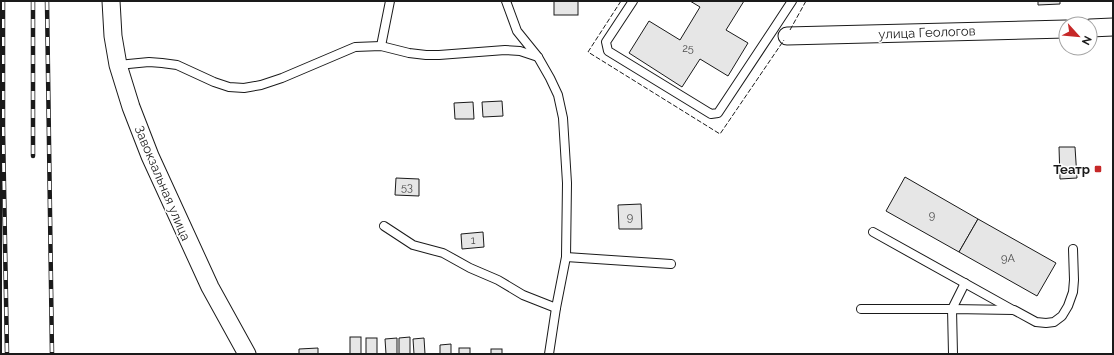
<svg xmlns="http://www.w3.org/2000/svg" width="1114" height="355" font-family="Raleway,sans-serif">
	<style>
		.building { fill: #e6e6e6; stroke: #1a1a1a }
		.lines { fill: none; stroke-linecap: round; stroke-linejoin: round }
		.service-casing { stroke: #1a1a1a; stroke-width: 10 }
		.minor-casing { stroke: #1a1a1a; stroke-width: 19 }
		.service { stroke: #fff; stroke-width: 8 }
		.minor { stroke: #fff; stroke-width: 17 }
		.rail-casing { stroke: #1a1a1a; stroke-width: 4.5 }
		.rail { stroke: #fff; stroke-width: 3; stroke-dasharray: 9; stroke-linecap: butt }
		.fence { stroke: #1a1a1a; stroke-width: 1; stroke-dasharray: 5 2; stroke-linecap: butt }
		.poi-dot { fill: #c62828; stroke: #fff; stroke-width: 1.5 }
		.labels { text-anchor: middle; stroke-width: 3; stroke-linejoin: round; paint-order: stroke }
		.number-label { font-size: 11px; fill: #4d4d4d }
		.street-label { font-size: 13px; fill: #1a1a1a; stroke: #fff }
		.poi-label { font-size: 13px; font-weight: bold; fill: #1a1a1a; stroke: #fff; text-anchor: end }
	</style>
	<rect width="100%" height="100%" fill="#fff"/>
	<g class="building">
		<rect x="554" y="1" width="24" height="14"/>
		<polygon points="690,1 744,1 726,30 748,43 728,76 700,59 682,87 629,53 649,21 680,40 700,7"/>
		<polygon points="1038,1 1060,1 1060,4 1038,5"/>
		<polygon points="502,101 503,116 483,117 482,102"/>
		<polygon points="473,102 474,119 455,119 454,103"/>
		<polygon points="1059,147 1075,147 1077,178 1060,179"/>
		<polygon points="905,177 978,219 959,252 886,211"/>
		<polygon points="396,178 419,179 419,196 395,195"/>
		<polygon points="641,204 642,229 619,229 618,205"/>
		<polygon points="978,219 1056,263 1037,296 959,252"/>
		<polygon points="483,232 484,247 462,249 461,234"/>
		<rect x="350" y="337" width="11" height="17"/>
		<polygon points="410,337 410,354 399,354 399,338"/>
		<rect x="366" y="338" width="11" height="16"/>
		<polygon points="397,338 397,354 386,354 385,339"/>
		<polygon points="424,338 425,354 414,354 413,339"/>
		<polygon points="451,344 451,354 440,354 440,345"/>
		<polygon points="318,348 318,354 299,354 299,349"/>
		<rect x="459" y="348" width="11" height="6"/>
		<rect x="491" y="349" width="11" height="5"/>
	</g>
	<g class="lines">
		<defs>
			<g id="service">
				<polyline points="506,1 517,31 538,57 550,78 558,95 563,118 567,183 566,257 556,308 549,354"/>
				<polyline points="633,1 606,42 608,51 711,114 718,113 773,30 792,1"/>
				<polyline points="381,46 390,1"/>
				<polyline points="118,65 149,62 162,63 177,65 214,82 229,87 244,88 261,85 282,78 355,47 381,46 409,53 426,55 439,55 505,50 520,51 538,57"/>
				<polyline points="384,226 413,245 443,253 470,268 498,280 523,295 556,308"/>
				<polyline points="873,232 1013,310"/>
				<polyline points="566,257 671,264"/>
				<polyline points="861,309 952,309 965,283"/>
				<polyline points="953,354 952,309 1014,310 1036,322 1046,323 1054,322 1062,316 1068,306 1073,292 1074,280 1073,249"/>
			</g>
			<g id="minor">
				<polyline points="111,1 113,36 118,65 131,107 150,156 210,287 247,354"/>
				<polyline points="1090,28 1113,27"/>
				<polyline points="787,36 1066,29"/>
			</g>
		</defs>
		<use href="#service" class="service-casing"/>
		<use href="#minor" class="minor-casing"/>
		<use href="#service" class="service"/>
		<use href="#minor" class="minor"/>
		<defs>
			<g id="rail">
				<polyline points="3,1 3,130 7,354"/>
				<polyline points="33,1 33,156"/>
				<polyline points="47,1 52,354"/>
			</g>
		</defs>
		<use href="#rail" class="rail-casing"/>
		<use href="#rail" class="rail"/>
		<g class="fence">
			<polyline points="621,1 588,52 720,134 784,40"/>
			<polyline points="790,30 806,1"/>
		</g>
	</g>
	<rect class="poi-dot" x="1094" y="165" width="8" height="8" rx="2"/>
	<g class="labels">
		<g class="number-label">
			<text x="688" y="52">25</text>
			<text x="407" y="191">53</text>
			<text x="932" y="219">9</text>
			<text x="630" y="221">9</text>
			<text x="473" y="244">1</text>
			<text x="1008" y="262">9А</text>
		</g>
		<g class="street-label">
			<text transform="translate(927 32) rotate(-2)" y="5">улица Геологов</text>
			<text transform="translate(163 183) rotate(67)" y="5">Завокзальная улица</text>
		</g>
		<g class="poi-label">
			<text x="1090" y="174">Театр</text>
		</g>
	</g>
	<rect width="1114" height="355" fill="none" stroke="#1a1a1a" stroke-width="4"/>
	<g transform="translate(1078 36) rotate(117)"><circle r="19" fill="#ffffff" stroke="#a3a3a3"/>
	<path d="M0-3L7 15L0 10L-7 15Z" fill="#c62828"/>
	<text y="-6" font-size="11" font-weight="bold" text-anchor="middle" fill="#1a1a1a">N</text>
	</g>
</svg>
